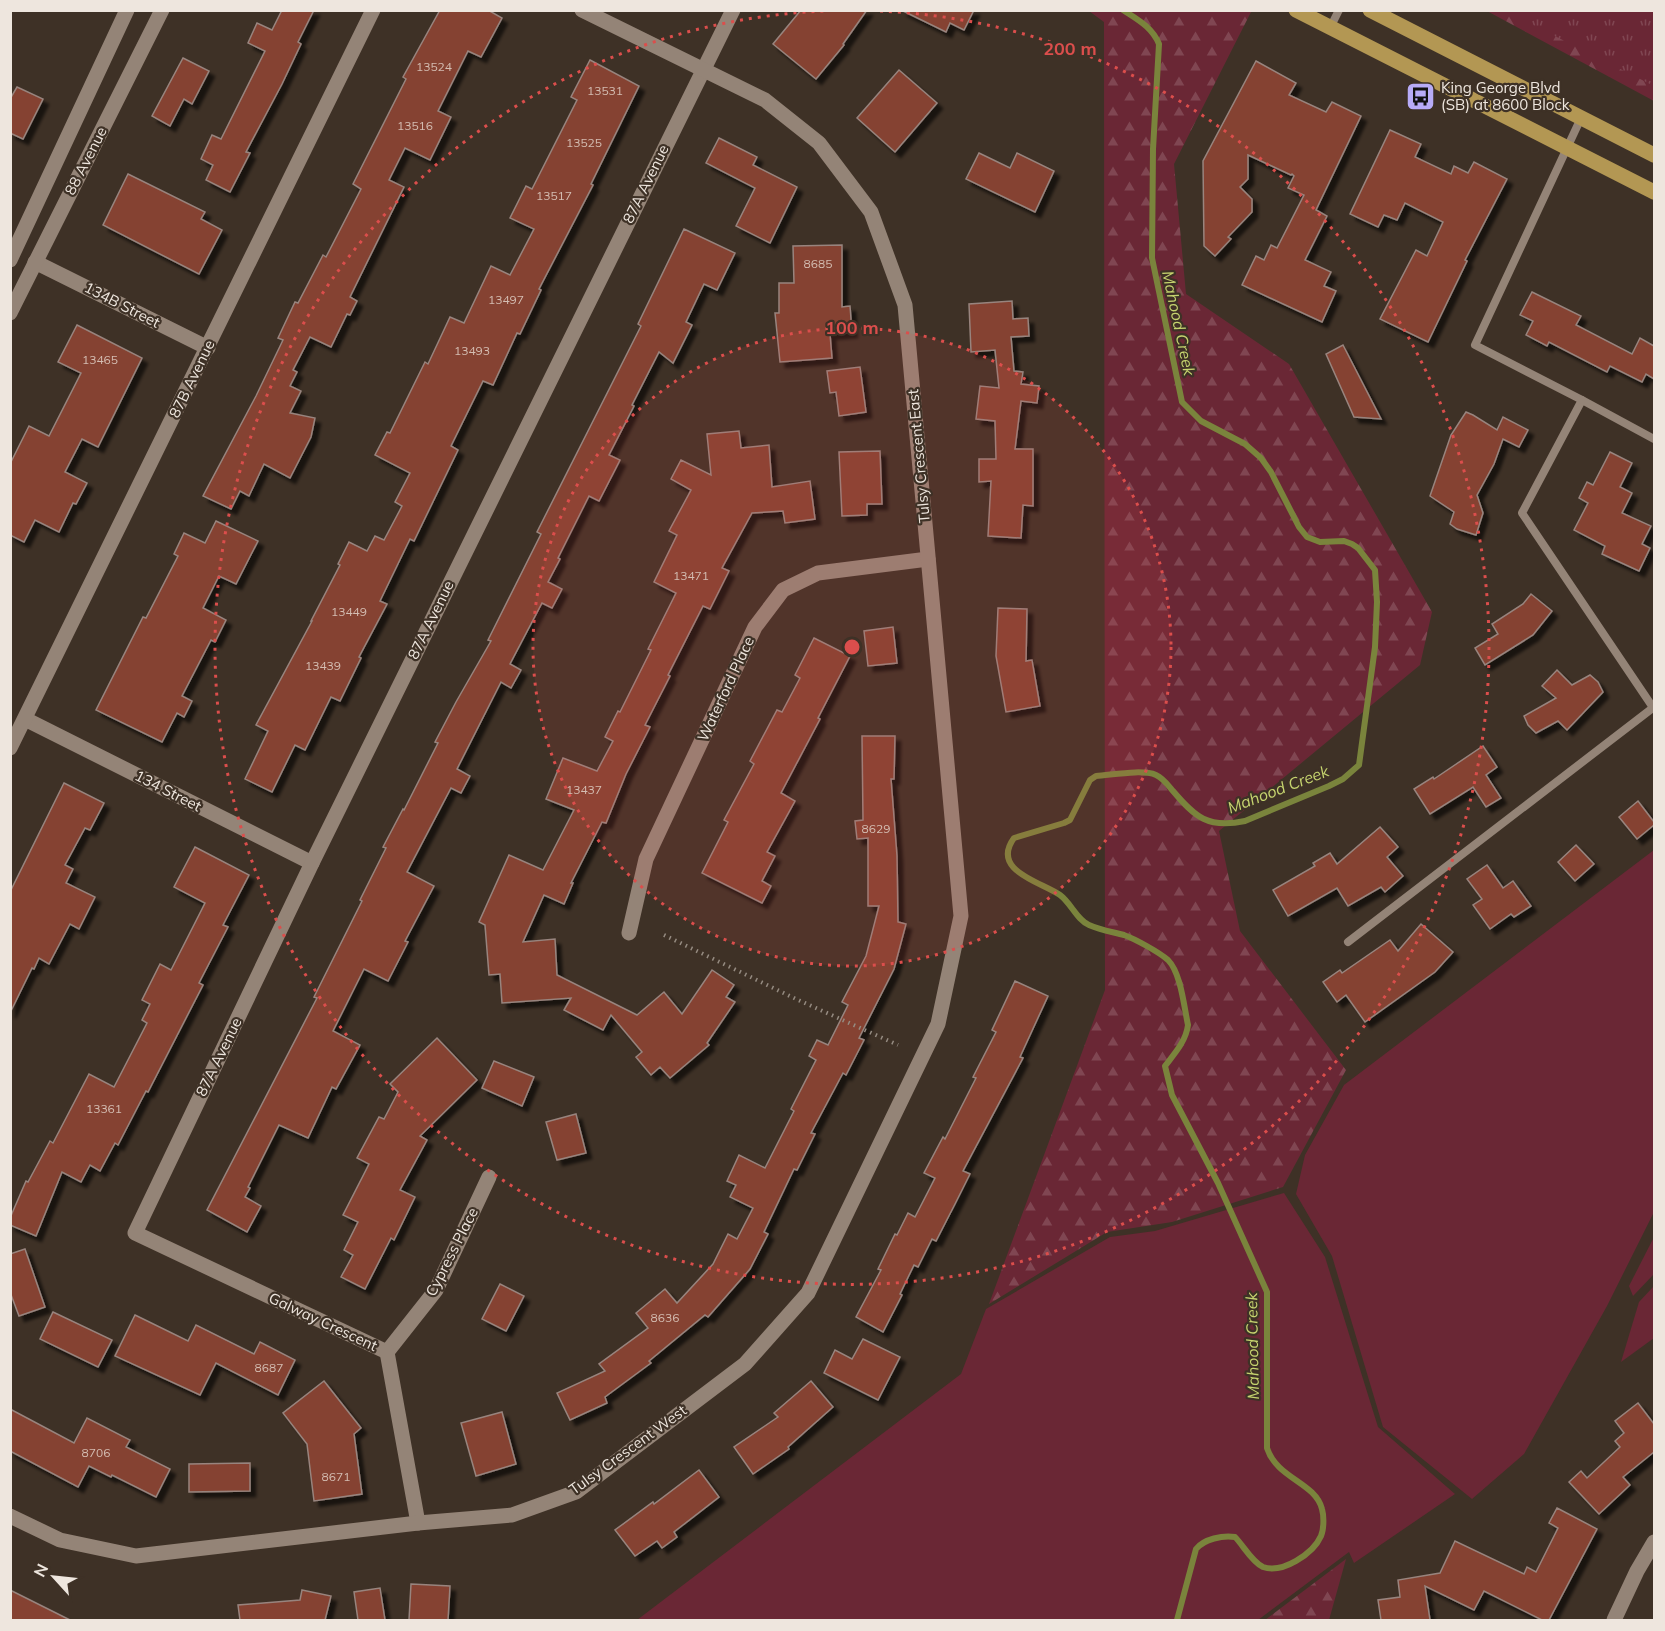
<svg xmlns="http://www.w3.org/2000/svg" width="1665" height="1631" font-family="Mulish,sans-serif">
	<style>
		.grass { fill: #6a2735 }
		.forest { fill: url(#forest-firs) }
		.park { fill: url(#park-tufts) }
		.lines { fill: none; stroke-linecap: round; stroke-linejoin: round }
		.stream { stroke: #7a843c; stroke-width: 6 }
		.building { fill: #854230; stroke: #98847e; stroke-width: 1.5; filter: url(#shadow) }
		.path { stroke: #958b81; stroke-width: 4; stroke-dasharray: 1.5 4.5; stroke-linecap: butt }
		.lane { stroke: #948477; stroke-width: 8 }
		.street { stroke: #948477; stroke-width: 15 }
		.secondary { stroke: #948477; stroke-width: 15 }
		.primary { stroke: #b39753; stroke-width: 15 }
		.ring { fill: none; stroke: #db4e4c; stroke-width: 3; stroke-dasharray: 3 6 }
		.labels { text-anchor: middle; stroke-width: 4.5; stroke-linejoin: round; paint-order: stroke }
		.number-label { font-size: 12px; fill: #d4bdb2 }
		.poi-label { font-size: 15px; fill: #eee6de; stroke: #3e3126; text-anchor: start }
		.street-label { font-size: 15px; fill: #eee6de; stroke: #3e3126 }
		.water-label { font-size: 16px; font-style: italic; fill: #c6d46f; stroke: #3e3126 }
		.centre { fill: #db4e4c; stroke: #3e3126; stroke-width: 3 }
		.ring-label { font-size: 18px; text-anchor: middle; font-weight: bold; fill: #db4e4c; stroke: #3e3126; stroke-width: 4.5; stroke-linejoin: round; paint-order: stroke }
	</style>
	<defs>
		<pattern id="forest-firs" width="22" height="20" patternUnits="userSpaceOnUse" patternTransform="scale(1.5)"><rect width="22" height="20" fill="#6a2735"/><path d="M5 1l3.5 6h-7zM16 11l3.5 6h-7z" fill="#804652"/></pattern>
		<pattern id="park-tufts" width="24" height="20" patternUnits="userSpaceOnUse" patternTransform="scale(1.5)"><rect width="24" height="20" fill="#6a2735"/><path d="M3 7l-1-3M5 7V3M7 7l1-3M15 17l-1-3M17 17v-4M19 17l1-3" fill="none" stroke="#804652"/></pattern>
		<filter id="shadow"><feDropShadow dx="5.5" dy="5.5" stdDeviation="1.5" flood-color="#0009"/></filter>
	</defs>
	<rect width="100%" height="100%" fill="#3e3126"/>
	<g class="grass">
		<polygon points="1654,850 1654,1212 1607,1306 1524,1454 1472,1499 1383,1427 1332,1256 1296,1194 1305,1155 1344,1085"/>
		<polygon points="1284,1193 1325,1257 1378,1427 1455,1494 1354,1563 1349,1552 1258,1620 637,1620 961,1374 986,1309 1110,1237 1155,1231"/>
		<polygon points="1654,1237 1654,1274 1633,1296 1629,1286"/>
		<polygon points="1654,1286 1654,1338 1621,1362 1639,1302"/>
	</g>
	<g class="forest">
		<polygon points="1089,11 1248,10 1251,12 1174,164 1186,294 1289,364 1432,612 1420,665 1219,831 1240,931 1346,1070 1283,1187 1172,1222 1107,1232 989,1304 1105,990 1104,22"/>
		<polygon points="1487,11 1654,11 1654,101"/>
		<polygon points="1346,1559 1329,1620 1265,1620"/>
	</g>
	<polygon class="park" points="1505,11 1654,11 1654,86"/>
	<g class="lines">
		<path class="stream" d="M1123 10C1138 20 1152 27 1159 44L1153 149 1152 258 1182 402 1201 421 1245 444 1261 458 1271 472 1299 527 1307 537 1320 542 1344 541 1352 544 1358 548 1375 570 1377 602 1375 647 1359 765 1343 779 1329 786 1245 821C1208 829 1195 817 1173 791 1168 785 1163 778 1156 775 1142 769 1112 775 1096 776L1090 780 1070 820 1064 823 1014 838C990 871 1042 882 1060 895 1071 903 1077 920 1089 925 1100 930 1113 932 1124 935 1135 939 1159 952 1168 960 1181 973 1184 1007 1188 1025 1186 1041 1175 1053 1165 1066L1172 1095 1218 1183 1267 1292V1448C1277 1479 1315 1482 1322 1509 1324 1516 1324 1529 1321 1536 1313 1554 1282 1574 1263 1567 1252 1562 1243 1545 1235 1537 1223 1535 1204 1539 1196 1549L1177 1620"/>
	</g>
	<g class="building">
		<polygon points="282,10 314,10 298,42 301,44 282,84 246,152 250,153 230,192 206,180 213,165 201,159 212,135 221,139 265,51 248,43 257,23 272,30"/>
		<polygon points="440,10 488,10 502,18 481,57 468,51 438,111 451,117 430,160 405,148 389,180 404,187 350,297 357,301 350,315 347,314 331,347 310,337 293,370 297,372 290,386 301,391 290,413 315,418 311,437 290,478 264,464 249,496 240,491 231,509 203,496 256,396 283,340 278,338 295,302 298,303 323,255 326,257 361,189 353,184 406,79 403,77"/>
		<polygon points="801,10 867,10 843,44 844,45 816,79 773,44"/>
		<polygon points="901,10 974,10 964,30 950,23 946,32"/>
		<polygon points="183,58 209,71 192,104 184,99 170,126 152,116"/>
		<polygon points="590,60 639,86 591,184 593,185 539,289 541,290 520,334 517,333 493,385 483,381 451,446 458,450 414,541 410,539 380,601 387,604 359,657 361,658 340,701 331,697 305,750 295,745 272,792 245,779 268,731 256,725 312,621 311,621 340,565 338,564 349,542 367,551 375,536 384,540 402,506 395,502 410,473 375,455 387,432 390,433 425,362 428,364 450,317 464,323 491,266 510,275 534,229 510,218 526,186 532,189 577,100 571,97"/>
		<polygon points="1256,61 1296,83 1289,95 1326,112 1332,102 1361,116 1316,210 1327,216 1305,260 1331,272 1324,286 1336,291 1322,322 1242,285 1256,256 1264,260 1271,245 1277,248 1304,195 1288,188 1294,176 1292,174 1291,175 1248,155 1248,179 1240,187 1252,199 1252,212 1228,237 1231,239 1215,256 1204,246 1203,161"/>
		<polygon points="899,70 937,103 895,152 857,118"/>
		<polygon points="17,87 43,99 23,139 10,133 10,99"/>
		<polygon points="1390,130 1421,144 1415,157 1451,174 1454,166 1468,173 1474,162 1507,179 1465,260 1467,261 1428,342 1380,319 1416,250 1427,256 1443,222 1405,203 1397,220 1384,215 1378,227 1350,214"/>
		<polygon points="719,138 757,157 753,165 797,187 770,243 736,226 755,188 706,163"/>
		<polygon points="979,153 1010,168 1017,153 1054,171 1035,212 966,179"/>
		<polygon points="128,174 205,212 201,219 222,230 199,274 103,225"/>
		<polygon points="684,229 735,253 717,290 704,284 686,322 692,325 673,363 659,352 632,405 634,406 609,455 620,460 599,501 589,496 558,558 560,559 548,582 562,589 552,608 542,603 510,664 521,670 511,688 501,682 457,769 470,776 461,793 451,788 407,872 434,886 405,941 408,942 388,981 364,969 333,1031 360,1045 336,1089 332,1087 308,1138 279,1125 248,1187 250,1188 245,1197 261,1206 247,1232 207,1210 317,998 314,997 362,901 360,900 386,848 383,847 403,809 404,810 438,743 435,742 456,702 491,641 488,640 541,534 537,532 641,326 638,324"/>
		<polygon points="842,245 842,307 850,306 852,332 830,334 832,358 780,362 775,313 779,313 779,283 794,283 793,246"/>
		<polygon points="1532,292 1581,316 1576,325 1632,354 1640,338 1654,346 1654,379 1646,374 1642,382 1610,366 1607,372 1549,342 1547,346 1526,335 1533,321 1520,315"/>
		<polygon points="1012,301 1013,319 1028,318 1029,336 1011,337 1014,371 1023,372 1021,384 1039,386 1037,403 1021,401 1015,449 1033,449 1033,506 1023,505 1021,538 988,536 991,481 979,482 979,459 996,459 995,421 976,419 980,386 999,388 995,350 971,352 969,304"/>
		<polygon points="77,325 142,358 98,447 82,439 65,472 87,483 76,504 73,503 59,532 35,520 24,542 10,535 10,464 29,426 49,436 81,373 58,362"/>
		<polygon points="1343,345 1381,419 1354,417 1326,354"/>
		<polygon points="860,367 866,412 839,416 836,392 830,393 827,371"/>
		<polygon points="1466,412 1473,415 1497,430 1503,417 1528,430 1519,447 1503,439 1494,464 1477,495 1483,513 1476,535 1457,529 1450,524 1454,512 1430,496 1451,435"/>
		<polygon points="739,431 741,448 769,445 772,487 810,481 815,519 785,523 783,511 752,513 722,568 729,571 710,609 703,606 668,675 670,676 645,725 650,727 626,774 606,823 602,822 571,883 573,883 564,904 544,895 523,942 555,939 557,975 637,1015 664,992 682,1014 712,970 734,985 726,997 735,1002 707,1043 709,1045 670,1078 660,1067 651,1075 636,1057 642,1052 611,1015 603,1030 564,1010 571,998 502,1003 500,974 489,975 485,925 479,922 509,855 543,870 574,810 546,799 563,758 597,771 613,741 605,737 618,711 620,712 651,650 648,649 676,593 654,582 677,535 669,531 691,490 671,479 681,460 711,475 707,434"/>
		<polygon points="880,451 882,504 867,504 867,515 842,516 839,452"/>
		<polygon points="1610,452 1632,463 1620,487 1632,493 1622,513 1651,526 1642,544 1650,548 1639,571 1602,554 1605,546 1574,530 1588,503 1579,498 1587,482 1593,485"/>
		<polygon points="216,521 258,541 236,584 219,576 203,608 226,620 215,642 211,640 182,696 192,701 184,717 177,713 162,742 96,710 143,617 146,618 178,556 174,554 184,533 205,543"/>
		<polygon points="1531,594 1552,611 1533,635 1485,665 1475,648 1498,634 1492,624 1523,604"/>
		<polygon points="998,608 1027,609 1026,661 1032,660 1040,706 1006,712 996,656"/>
		<polygon points="893,627 897,663 868,666 864,631"/>
		<polygon points="814,638 850,656 818,718 820,719 781,793 795,801 767,852 775,856 762,881 771,886 762,903 702,873 728,822 724,820 754,764 750,761 777,710 782,712 800,678 795,675"/>
		<polygon points="1557,670 1572,685 1590,675 1598,682 1603,692 1567,730 1558,721 1536,733 1528,725 1524,716 1556,698 1542,686"/>
		<polygon points="862,736 895,736 894,779 891,779 897,856 898,922 906,924 894,969 859,1038 864,1040 846,1075 843,1073 811,1133 815,1134 797,1170 794,1169 764,1232 768,1234 750,1269 708,1317 705,1315 649,1361 651,1363 605,1397 607,1403 570,1420 557,1393 605,1371 599,1364 648,1328 636,1313 665,1289 677,1303 713,1264 728,1234 737,1239 753,1208 730,1197 736,1185 727,1181 739,1155 765,1168 794,1111 791,1109 816,1060 809,1056 817,1040 828,1045 848,1005 842,1002 866,956 879,906 868,906 868,838 857,839 855,821 863,820"/>
		<polygon points="1483,746 1497,767 1486,775 1501,798 1486,807 1473,787 1430,814 1414,789 1433,777 1434,779"/>
		<polygon points="64,783 104,803 90,830 85,828 65,865 73,869 66,883 95,897 79,929 70,924 49,964 39,958 34,969 32,968 10,1013 10,892"/>
		<polygon points="1638,801 1654,822 1654,825 1637,839 1619,817"/>
		<polygon points="1380,827 1398,847 1387,857 1403,876 1385,892 1381,887 1348,906 1337,888 1288,916 1273,890 1315,866 1313,863 1330,853 1337,864"/>
		<polygon points="1576,845 1594,864 1575,881 1558,862"/>
		<polygon points="195,847 249,875 223,925 228,927 199,983 203,985 148,1092 146,1091 118,1145 115,1143 100,1171 90,1165 81,1182 62,1172 36,1236 10,1225 10,1218 26,1181 28,1182 50,1141 53,1143 89,1074 114,1087 147,1023 142,1020 150,1004 142,1000 160,964 171,970 205,903 174,887"/>
		<polygon points="1487,865 1503,888 1513,881 1531,906 1514,917 1511,914 1490,929 1473,905 1482,899 1467,879"/>
		<polygon points="1421,924 1453,952 1435,972 1365,1022 1346,995 1337,1002 1323,982 1340,970 1342,973 1390,940 1398,951"/>
		<polygon points="1015,981 1048,996 1020,1057 1023,1058 963,1171 970,1174 955,1204 936,1241 932,1239 918,1267 914,1265 900,1294 902,1295 883,1332 856,1317 881,1270 878,1269 895,1234 897,1235 908,1213 915,1217 935,1178 924,1173 943,1137 945,1139 976,1078 973,1077 996,1032 992,1030"/>
		<polygon points="437,1038 477,1080 420,1136 427,1140 400,1190 415,1197 394,1240 391,1238 365,1289 341,1277 353,1255 344,1250 358,1222 343,1215 369,1164 357,1158 379,1117 384,1119 398,1092 390,1084"/>
		<polygon points="494,1061 534,1077 522,1106 482,1088"/>
		<polygon points="576,1114 586,1153 557,1160 546,1122"/>
		<polygon points="25,1249 45,1307 19,1316 10,1292 10,1254"/>
		<polygon points="500,1284 524,1296 506,1331 482,1319"/>
		<polygon points="53,1312 112,1340 98,1367 40,1339"/>
		<polygon points="135,1315 188,1341 196,1325 254,1354 260,1342 295,1360 278,1395 216,1363 200,1395 115,1356"/>
		<polygon points="863,1339 900,1357 878,1400 824,1373 835,1350 852,1359"/>
		<polygon points="324,1381 361,1428 354,1434 362,1494 314,1501 307,1444 283,1413"/>
		<polygon points="811,1381 833,1407 788,1447 789,1449 753,1474 734,1447 778,1417 774,1413"/>
		<polygon points="1638,1403 1654,1424 1654,1452 1623,1477 1630,1485 1599,1514 1569,1482 1581,1471 1587,1478 1620,1447 1615,1441 1624,1433 1615,1421"/>
		<polygon points="10,1409 74,1443 87,1418 130,1440 126,1447 170,1469 156,1497 112,1475 111,1477 89,1466 78,1487 10,1451"/>
		<polygon points="502,1412 516,1464 476,1476 461,1423"/>
		<polygon points="250,1463 250,1491 189,1492 189,1464"/>
		<polygon points="699,1470 719,1497 674,1532 677,1537 662,1548 657,1541 635,1556 615,1530 653,1502 654,1504"/>
		<polygon points="1557,1508 1597,1529 1549,1620 1542,1620 1484,1591 1474,1610 1425,1586 1430,1620 1381,1620 1378,1600 1400,1597 1398,1580 1440,1573 1455,1541 1524,1574 1527,1567 1536,1572 1558,1528 1549,1523"/>
		<polygon points="411,1584 450,1586 448,1620 409,1620"/>
		<polygon points="380,1588 385,1620 358,1620 354,1592"/>
		<polygon points="10,1590 70,1620 10,1620"/>
		<polygon points="302,1590 331,1596 325,1620 240,1620 238,1605 300,1600"/>
	</g>
	<g class="lines">
		<polyline class="path" points="664,935 796,999 898,1045"/>
		<g class="lane">
			<polyline points="1330,28 1339,10"/>
			<polyline points="1581,118 1475,345 1582,400 1522,513 1654,709"/>
			<polyline points="1582,400 1654,439"/>
			<polyline points="1348,942 1654,707"/>
		</g>
		<g class="street">
			<polyline points="35,262 208,348"/>
			<polyline points="25,719 312,863"/>
			<polyline points="10,748 373,10"/>
			<polyline points="629,933 646,859 755,627 783,590 818,573 928,559"/>
			<polyline points="387,1352 135,1233 312,863 733,10"/>
			<polyline points="387,1352 436,1290 489,1177"/>
			<polyline points="387,1352 418,1523"/>
			<polyline points="10,1516 60,1540 136,1556 418,1523 512,1515 576,1492 745,1364 808,1293 938,1024 961,916 905,305 871,212 819,143 765,100 582,10"/>
			<polyline points="1614,1620 1637,1571 1654,1542"/>
		</g>
		<g class="secondary">
			<polyline points="10,260 127,10"/>
			<polyline points="10,313 162,10"/>
		</g>
		<g class="primary">
			<polyline points="1296,10 1654,192"/>
			<polyline points="1370,10 1654,155"/>
		</g>
	</g>
	<circle cx="852" cy="647" r="319" fill="#db4e4c" fill-opacity=".12"/>
	<g class="ring">
		<circle cx="852" cy="647" r="319"/>
		<path d="M880 11A637 637 0 1 1 824 11"/>
	</g>
	<defs>
		<symbol id="bus-square" viewBox="-11 -11 22 22"><rect x="-9" y="-9" width="18" height="18" rx="4" fill="#b7abf7" stroke="#3e3126"/><path d="M-5-6H5V4H4V6H2V4H-2V6H-4V4H-5ZM-3.5-4V0h7V-4ZM-3.5 1.2v1.5H-2V1.2ZM2 1.2v1.5H3.5V1.2Z" fill="#111"/></symbol>
	</defs>
	<g fill-rule="evenodd">
		<use href="#bus-square" x="1404" y="80" width="33" height="33"/>
	</g>
	<g class="labels">
		<g class="number-label">
			<text x="434" y="71">13524</text>
			<text x="605" y="95">13531</text>
			<text x="415" y="130">13516</text>
			<text x="584" y="147">13525</text>
			<text x="554" y="200">13517</text>
			<text x="818" y="268">8685</text>
			<text x="506" y="304">13497</text>
			<text x="472" y="355">13493</text>
			<text x="100" y="364">13465</text>
			<text x="691" y="580">13471</text>
			<text x="349" y="616">13449</text>
			<text x="323" y="670">13439</text>
			<text x="584" y="794">13437</text>
			<text x="876" y="833">8629</text>
			<text x="104" y="1113">13361</text>
			<text x="665" y="1322">8636</text>
			<text x="269" y="1372">8687</text>
			<text x="96" y="1457">8706</text>
			<text x="336" y="1481">8671</text>
		</g>
		<g class="poi-label">
			<text x="1441" y="93">King George Blvd<tspan x="1441" dy="17">(SB) at 8600 Block</tspan></text>
		</g>
		<g class="street-label">
			<text transform="translate(86 161) rotate(-63)" y="5">88 Avenue</text>
			<text transform="translate(646 184) rotate(-64)" y="5">87A Avenue</text>
			<text transform="translate(122 305) rotate(27)" y="5">134B Street</text>
			<text transform="translate(192 379) rotate(-64)" y="5">87B Avenue</text>
			<text transform="translate(919 456) rotate(-95)" y="5">Tulsy Crescent East</text>
			<text transform="translate(431 620) rotate(-64)" y="5">87A Avenue</text>
			<text transform="translate(726 689) rotate(-65)" y="5">Waterford Place</text>
			<text transform="translate(168 791) rotate(27)" y="5">134 Street</text>
			<text transform="translate(219 1057) rotate(-64)" y="5">87A Avenue</text>
			<text transform="translate(452 1252) rotate(-63)" y="5">Cypress Place</text>
			<text transform="translate(323 1322) rotate(25)" y="5">Galway Crescent</text>
			<text transform="translate(628 1450) rotate(-36)" y="5">Tulsy Crescent West</text>
		</g>
		<g class="water-label">
			<text transform="translate(1179 323) rotate(78)" y="6">Mahood Creek</text>
			<text transform="translate(1278 789) rotate(-21)" y="6">Mahood Creek</text>
			<text transform="translate(1252 1346) rotate(-91)" y="6">Mahood Creek</text>
		</g>
	</g>
	<circle cx="852" cy="647" r="9" class="centre"/>
	<g class="ring-label">
		<text x="1070" y="55">200 m</text>
		<text x="852" y="334">100 m</text>
	</g>
	<rect width="1665" height="1631" fill="none" stroke="#eee6de" stroke-width="24"/>
	<g transform="translate(54 1577) rotate(297)" stroke="#3e3126" stroke-width="4.5" paint-order="stroke">
	<path d="M0-4.5L10 22L0 15L-10 22Z" fill="#eee6de"/>
	<text y="-9" font-size="16" font-weight="bold" text-anchor="middle" fill="#eee6de">N</text>
	</g>
</svg>
